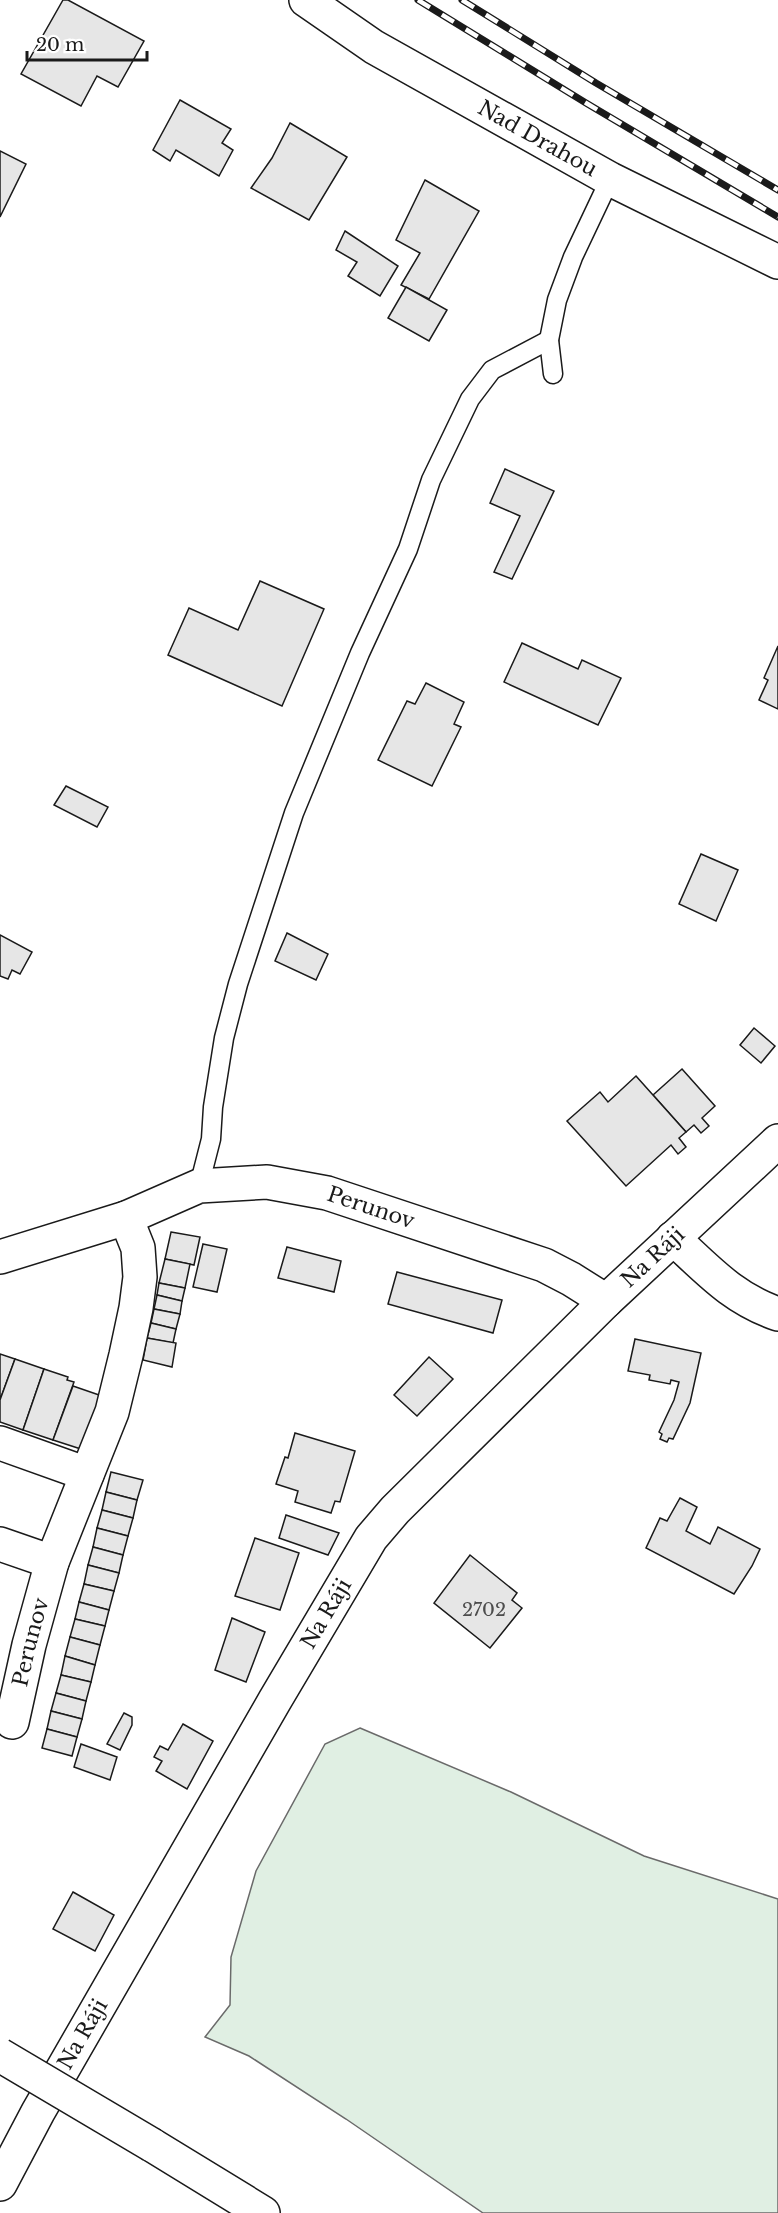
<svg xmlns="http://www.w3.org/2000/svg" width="778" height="2213" font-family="'Libre Baskerville',serif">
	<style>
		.green { fill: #e0efe3; stroke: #6a6a6a; stroke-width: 1.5 }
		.building { fill: #e6e6e6; stroke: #1a1a1a; stroke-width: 1.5 }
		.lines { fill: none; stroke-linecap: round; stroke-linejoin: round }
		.lane-casing { stroke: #1a1a1a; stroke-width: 21 }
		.street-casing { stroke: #1a1a1a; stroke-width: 36 }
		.primary-casing { stroke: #1a1a1a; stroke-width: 36 }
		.lane { stroke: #fff; stroke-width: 18 }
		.street { stroke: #fff; stroke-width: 33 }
		.primary { stroke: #fff; stroke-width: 33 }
		.rail-casing { stroke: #1a1a1a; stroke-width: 7 }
		.rail { stroke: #fff; stroke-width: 4.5; stroke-dasharray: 14; stroke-linecap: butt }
		.primary-bridge-casing { stroke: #1a1a1a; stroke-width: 36; stroke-linecap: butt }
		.primary-bridge { stroke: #fff; stroke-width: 33 }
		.labels { text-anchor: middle; stroke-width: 4.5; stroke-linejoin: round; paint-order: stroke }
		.number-label { font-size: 18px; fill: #4d4d4d }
		.street-label { font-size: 21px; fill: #1a1a1a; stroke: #fff }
	</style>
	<rect width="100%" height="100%" fill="#fff"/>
	<polygon class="green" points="360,1728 511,1792 644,1856 778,1899 778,2213 483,2213 346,2119 249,2056 205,2037 230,2005 231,1957 256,1871 325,1744"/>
	<g class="building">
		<polygon points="63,0 68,0 144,41 118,87 97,76 81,106 21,74"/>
		<polygon points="180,100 231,129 222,143 233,150 219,176 176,150 170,161 153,150"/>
		<polygon points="290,123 347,157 309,220 251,188 272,158"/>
		<polygon points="0,151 26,164 0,217"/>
		<polygon points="425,180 479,211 429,299 401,285 420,253 396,240"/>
		<polygon points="345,231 398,266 380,296 348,276 357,262 336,250"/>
		<polygon points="406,287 447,310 429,341 388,318"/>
		<polygon points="505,469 554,491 512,579 494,572 520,516 490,503"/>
		<polygon points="260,581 324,609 282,706 168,655 189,608 238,630"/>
		<polygon points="522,643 578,669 582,660 621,678 598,725 504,682"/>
		<polygon points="778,646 778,709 759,700 768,680 764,678"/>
		<polygon points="426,683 464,702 454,724 461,727 432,786 378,760 407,701 415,704"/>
		<polygon points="66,786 108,807 97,827 54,805"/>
		<polygon points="701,854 738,870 716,921 679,904"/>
		<polygon points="287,933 328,954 316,980 275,961"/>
		<polygon points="0,935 32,952 20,974 12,970 8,979 0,976"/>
		<polygon points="754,1028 775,1046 761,1063 740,1045"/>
		<polygon points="682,1069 715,1106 702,1118 709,1126 701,1133 694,1125 686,1132 653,1095"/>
		<polygon points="636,1076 686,1132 679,1138 686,1147 678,1154 671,1145 626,1186 567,1121 600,1092 608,1102"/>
		<polygon points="171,1232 200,1237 194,1265 165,1259"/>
		<polygon points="203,1244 227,1249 217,1292 193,1287"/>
		<polygon points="287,1247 341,1261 334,1292 278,1278"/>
		<polygon points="165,1259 190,1264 185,1288 159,1283"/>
		<polygon points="397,1272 502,1300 493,1333 388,1304"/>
		<polygon points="159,1283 185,1288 182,1301 157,1295"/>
		<polygon points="157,1295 182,1301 180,1314 154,1309"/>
		<polygon points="154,1309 180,1314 176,1329 151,1323"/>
		<polygon points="151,1323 176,1329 173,1343 147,1338"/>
		<polygon points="147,1338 176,1343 172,1367 143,1360"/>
		<polygon points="635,1339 701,1353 690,1403 673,1439 669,1438 667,1442 660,1439 662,1434 659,1432 674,1400 679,1382 671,1380 670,1384 649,1380 650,1375 628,1371"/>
		<polygon points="0,1354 15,1359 0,1400"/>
		<polygon points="429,1357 453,1379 417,1416 394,1395"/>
		<polygon points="15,1359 44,1369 23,1430 0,1422 0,1400"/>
		<polygon points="44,1369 68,1377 67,1380 74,1382 53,1440 23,1430"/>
		<polygon points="73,1386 102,1396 84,1450 53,1440"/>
		<polygon points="295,1433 355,1451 340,1502 335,1501 331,1513 295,1502 298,1491 276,1484 285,1457 288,1458"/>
		<polygon points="111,1472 143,1480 137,1500 106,1492"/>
		<polygon points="106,1492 137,1500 133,1518 102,1510"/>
		<polygon points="680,1498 697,1507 686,1531 710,1544 718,1527 760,1549 752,1566 734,1594 646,1548 660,1518 667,1521"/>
		<polygon points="102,1510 133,1518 128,1536 97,1528"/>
		<polygon points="286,1515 339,1533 328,1555 279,1538"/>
		<polygon points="97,1528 128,1536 123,1555 93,1547"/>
		<polygon points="255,1538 299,1553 280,1610 235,1596"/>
		<polygon points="93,1547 123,1555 119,1573 88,1565"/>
		<polygon points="470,1555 517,1593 512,1600 522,1608 490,1648 434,1603"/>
		<polygon points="88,1565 119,1573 114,1591 84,1584"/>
		<polygon points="84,1584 114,1591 109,1610 79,1602"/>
		<polygon points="79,1602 109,1610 105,1626 75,1619"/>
		<polygon points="232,1618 265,1632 246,1682 215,1670"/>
		<polygon points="75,1619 105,1626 100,1645 70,1637"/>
		<polygon points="70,1637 100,1645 95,1665 65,1656"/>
		<polygon points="65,1656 95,1665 91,1682 61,1675"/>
		<polygon points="61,1675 91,1682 86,1701 56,1693"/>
		<polygon points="56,1693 86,1701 82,1719 51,1711"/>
		<polygon points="51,1711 82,1719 77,1737 47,1729"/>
		<polygon points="124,1713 132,1717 132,1725 120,1750 107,1744"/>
		<polygon points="183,1724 213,1741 187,1789 156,1771 162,1761 154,1757 160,1746 168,1750"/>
		<polygon points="47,1729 77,1737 72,1756 42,1748"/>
		<polygon points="81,1744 117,1757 110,1780 74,1767"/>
		<polygon points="73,1892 114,1915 95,1951 53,1929"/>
	</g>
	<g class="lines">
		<defs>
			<g id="lane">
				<polyline points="553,374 549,340 557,300 573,257 610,179"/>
				<polyline points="199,1186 211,1139 213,1107 224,1038 238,984 294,813 360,653 408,549 431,480 470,399 492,370 549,340"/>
			</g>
			<g id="street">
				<path id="s1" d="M306 0 374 47 610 179 778 262"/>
				<path d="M673 1238C708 1270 732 1298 778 1314"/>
				<path id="s2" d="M0 1257 126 1218 199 1186 267 1182 327 1193 544 1265 571 1279 606 1301"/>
				<polyline points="0,1443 87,1474"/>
				<polyline points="0,1544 52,1562"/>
				<path id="s3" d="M12 1722 29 1645 52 1562 112 1412 126 1355 136 1308 140 1277 138 1248 126 1218"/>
				<path id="s4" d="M0 2184 38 2112 275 1700 371 1538 395 1510 606 1301 778 1141"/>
			</g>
			<polyline id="primary" points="152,2145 263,2213"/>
		</defs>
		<use href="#lane" class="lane-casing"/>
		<use href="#street" class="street-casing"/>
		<use href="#primary" class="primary-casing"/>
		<use href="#lane" class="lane"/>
		<use href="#street" class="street"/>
		<use href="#primary" class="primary"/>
		<defs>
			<g id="rail">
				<polyline points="418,0 586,103 778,217"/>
				<polyline points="462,0 596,83 778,190"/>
			</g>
		</defs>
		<use href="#rail" class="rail-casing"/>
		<use href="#rail" class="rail"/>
		<defs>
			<polyline id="primary-bridge" points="0,2055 152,2145"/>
		</defs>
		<use href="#primary-bridge" class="primary-bridge-casing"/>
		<use href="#primary-bridge" class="primary-bridge"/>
	</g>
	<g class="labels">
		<g class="number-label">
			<text x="484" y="1616">2702</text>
		</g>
		<g class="street-label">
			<text dy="7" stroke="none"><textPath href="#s1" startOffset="270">Nad Drahou</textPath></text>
			<text dy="7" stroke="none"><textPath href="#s2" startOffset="387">Perunov</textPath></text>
			<text dy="7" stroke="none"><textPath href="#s4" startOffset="1143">Na Ráji</textPath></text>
			<text dy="7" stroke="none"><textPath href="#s4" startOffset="657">Na Ráji</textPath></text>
			<text dy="7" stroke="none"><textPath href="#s3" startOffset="82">Perunov</textPath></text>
			<text dy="7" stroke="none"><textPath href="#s4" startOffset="171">Na Ráji</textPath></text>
		</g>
	</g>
	<path d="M27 51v9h120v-9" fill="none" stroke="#1a1a1a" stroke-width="3"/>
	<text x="36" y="51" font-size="18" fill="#1a1a1a" stroke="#ffffff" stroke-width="4.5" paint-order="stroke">20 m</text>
</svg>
